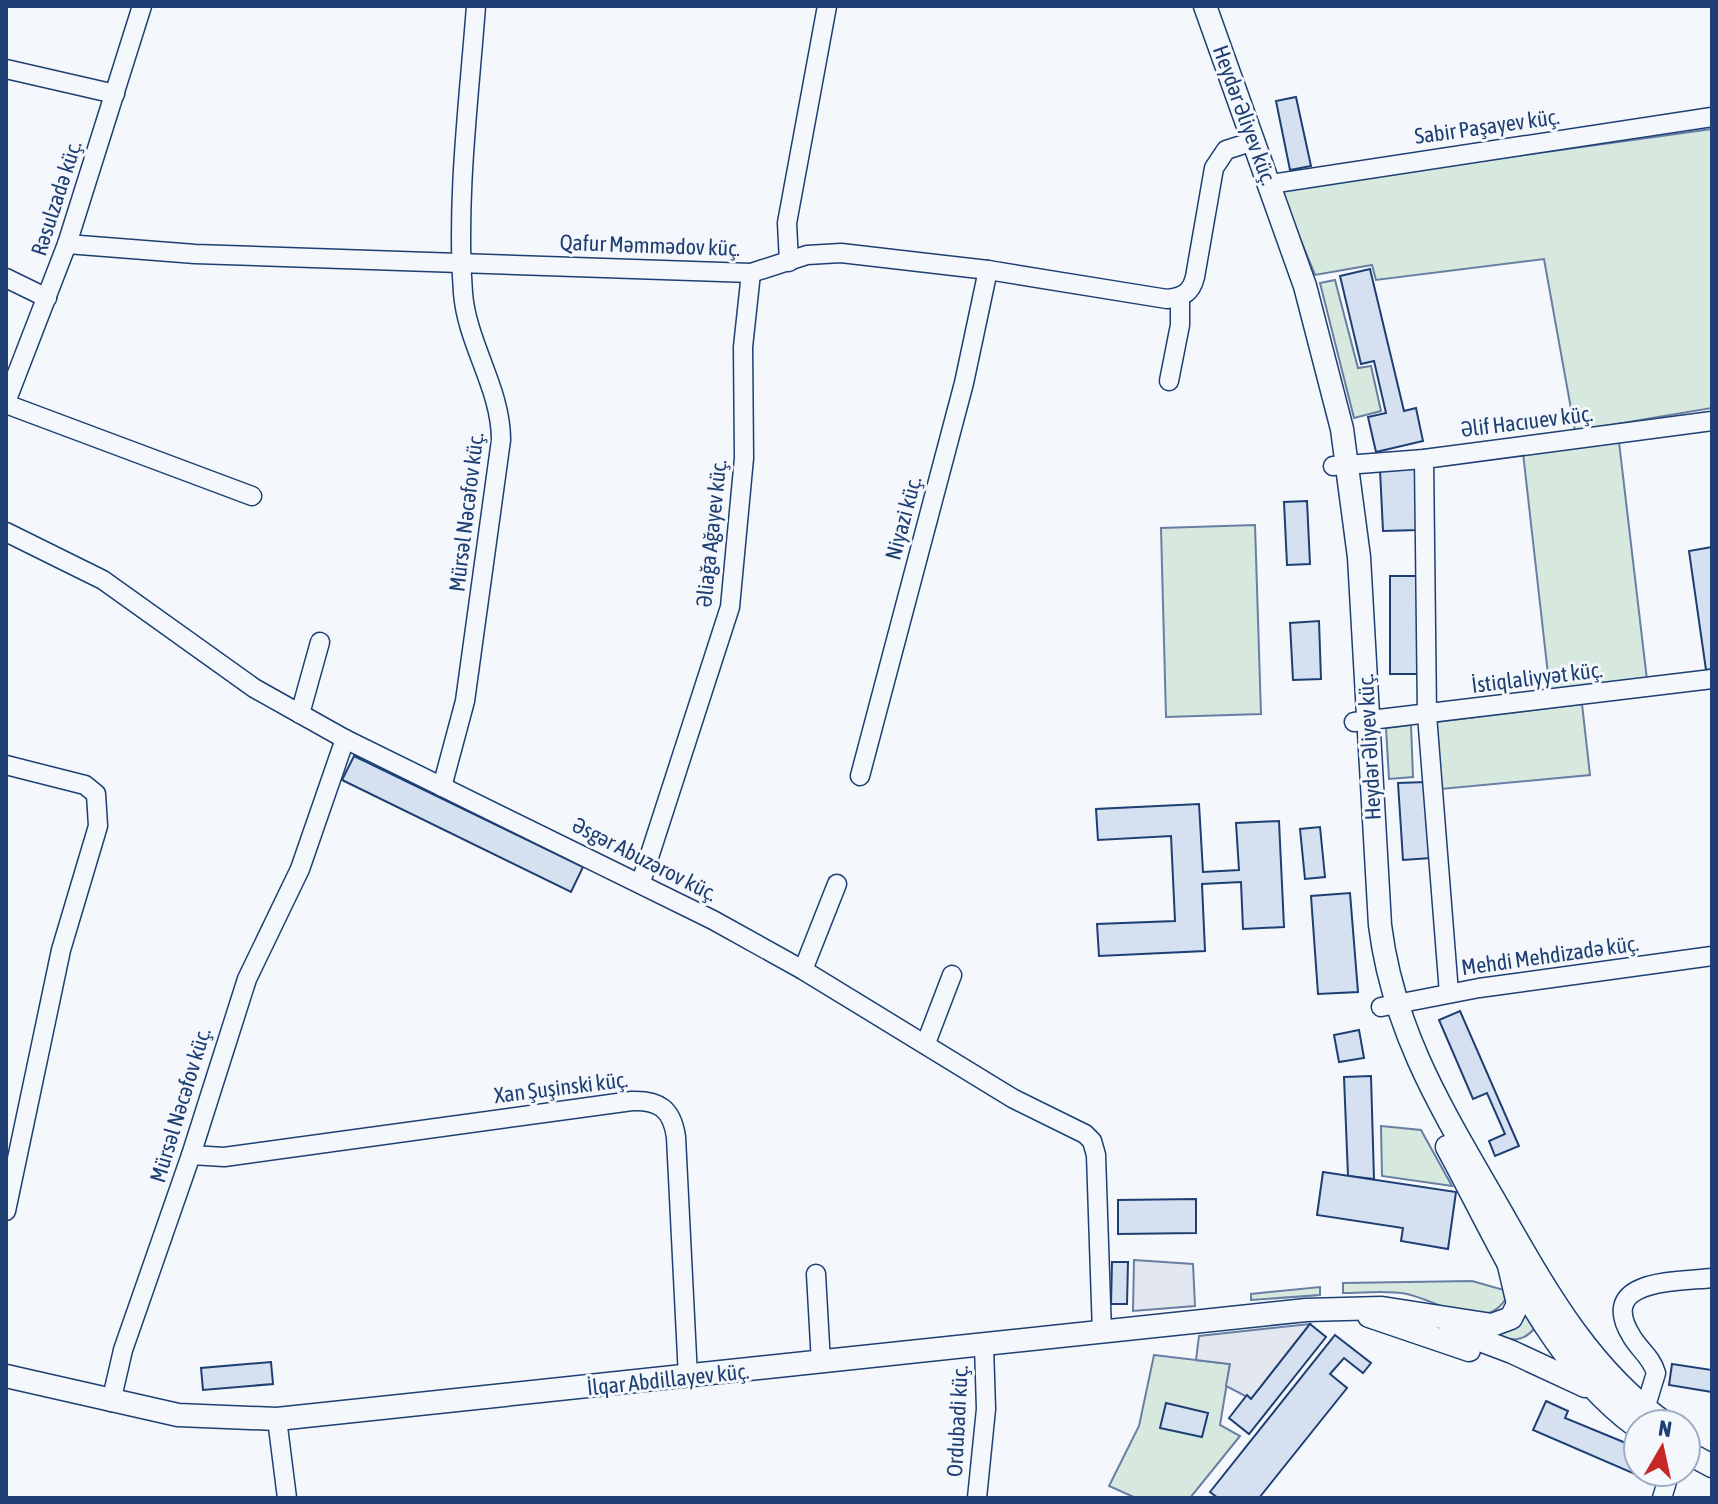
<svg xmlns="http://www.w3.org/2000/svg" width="1718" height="1504" font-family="'Asap Condensed',sans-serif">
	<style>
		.green { fill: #d7e8df; stroke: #687fa3; stroke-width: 2 }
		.parking { fill: #e3e8f0; stroke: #687fa3; stroke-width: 2 }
		.building { fill: #d5e0f0; stroke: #1d3f73; stroke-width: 2 }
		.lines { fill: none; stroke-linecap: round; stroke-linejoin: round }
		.minor-casing { stroke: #1d3f73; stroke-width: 21 }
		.major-casing { stroke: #1d3f73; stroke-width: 25 }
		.minor { stroke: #f4f7fb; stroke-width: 18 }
		.major { stroke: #f4f7fb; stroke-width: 22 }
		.labels { text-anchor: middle; stroke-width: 6; stroke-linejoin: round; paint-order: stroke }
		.street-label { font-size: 22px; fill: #1d3f73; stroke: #f4f7fb }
	</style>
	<rect width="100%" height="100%" fill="#f4f7fb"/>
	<g class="green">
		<polygon points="1712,129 1712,408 1575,431 1544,259 1376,280 1372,265 1315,275 1280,189"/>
		<polygon points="1335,280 1358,368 1371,366 1381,411 1354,418 1320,283"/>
		<polygon points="1619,442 1647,680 1550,692 1523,453"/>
		<polygon points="1255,525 1261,714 1166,717 1161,528"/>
		<polygon points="1582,704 1590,775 1441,789 1436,722"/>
		<polygon points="1411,725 1413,777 1389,779 1386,728"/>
		<polygon points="1381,1126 1421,1130 1452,1186 1382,1176"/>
		<path d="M1472 1281 1504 1290 1505 1300C1483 1333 1438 1301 1407 1294 1387 1290 1364 1293 1343 1293V1283Z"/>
		<polygon points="1320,1287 1320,1295 1251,1300 1251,1294"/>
		<path d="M1525 1309 1535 1328C1521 1344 1511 1340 1492 1335Z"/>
		<polygon points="1154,1355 1230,1364 1220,1425 1240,1436 1190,1498 1136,1498 1109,1486 1139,1426"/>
	</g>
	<g class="parking">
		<polygon points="1134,1260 1193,1264 1195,1306 1133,1311"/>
		<polygon points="1310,1324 1251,1399 1226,1386 1230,1364 1196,1360 1199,1336"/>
	</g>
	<g class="building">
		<polygon points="1296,97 1311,166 1290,170 1276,101"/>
		<polygon points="1370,269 1404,411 1416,408 1423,441 1376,452 1368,417 1386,413 1374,361 1361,364 1340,276"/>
		<polygon points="1415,468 1418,530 1383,531 1380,470"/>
		<polygon points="1307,501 1310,564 1287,565 1284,502"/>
		<polygon points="1712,547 1712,669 1706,670 1689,551"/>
		<polygon points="1390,576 1419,576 1420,674 1390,674"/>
		<polygon points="1319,621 1321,679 1293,680 1290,623"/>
		<polygon points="354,756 583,867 571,892 342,780"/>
		<polygon points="1426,782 1431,858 1403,860 1398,783"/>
		<polygon points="1199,804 1203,872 1239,870 1236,823 1279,821 1284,927 1243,929 1241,882 1202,884 1205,951 1099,956 1097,924 1175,921 1171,836 1098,840 1096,809"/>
		<polygon points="1320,827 1325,877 1305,879 1300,829"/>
		<polygon points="1350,893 1358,992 1318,994 1311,896"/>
		<polygon points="1460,1011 1519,1146 1495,1156 1489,1141 1505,1134 1487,1093 1473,1099 1439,1020"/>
		<polygon points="1359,1030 1364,1058 1339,1062 1334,1035"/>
		<polygon points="1371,1076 1374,1179 1348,1176 1344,1077"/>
		<polygon points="1323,1172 1456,1192 1448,1249 1401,1241 1403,1228 1317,1215"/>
		<polygon points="1196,1199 1196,1233 1118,1234 1118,1200"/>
		<polygon points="1112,1262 1128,1262 1127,1304 1111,1304"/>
		<polygon points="1310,1324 1326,1337 1249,1434 1229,1418 1247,1395 1251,1399"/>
		<polygon points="1335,1335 1371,1363 1363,1373 1344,1358 1330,1374 1347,1388 1259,1498 1218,1498 1210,1492"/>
		<polygon points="271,1362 273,1384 203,1390 201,1368"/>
		<polygon points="1672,1364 1712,1370 1712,1392 1669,1385"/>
		<polygon points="1546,1401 1568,1411 1565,1418 1638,1448 1638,1472 1655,1472 1651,1481 1533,1430"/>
		<polygon points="1166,1403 1208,1413 1202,1437 1160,1428"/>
	</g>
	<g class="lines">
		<defs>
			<g id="minor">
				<polyline points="6,69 115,94"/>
				<polyline points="1270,184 1712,117"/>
				<path d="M67 244 195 254 751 273 807 255 841 253 988 270 1167 299C1183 297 1191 293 1195 277L1214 168 1226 150 1254 141"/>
				<polyline points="789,262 787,223 827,6"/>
				<polyline points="6,278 47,298"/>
				<polyline points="1169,381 1180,325 1180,297"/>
				<polyline points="6,402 67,244 142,6"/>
				<polyline points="6,404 252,496"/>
				<polyline points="1424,459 1427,715 1449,993"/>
				<polyline points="1333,466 1424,459 1712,421"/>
				<polyline points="6,532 103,580 254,688 345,739 713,920 803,970 1014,1099 1085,1134 1092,1141 1096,1155 1102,1333"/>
				<polyline points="300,714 320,642"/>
				<polyline points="1354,722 1712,679"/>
				<polyline points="6,765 85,785 96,794 98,826 61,950 6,1211"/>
				<polyline points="860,776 964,383 988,270"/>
				<path d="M442 787 465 701 501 440C501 388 467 344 463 293 456 199 469 100 476 6"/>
				<polyline points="641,882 730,607 744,458 743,347 751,273"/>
				<polyline points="803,970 837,884"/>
				<polyline points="1381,1007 1479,988 1712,956"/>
				<polyline points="926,1043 952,975"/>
				<path d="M191 1155 224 1157 632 1101C659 1100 672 1109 676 1137L688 1377"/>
				<polyline points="816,1274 821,1363"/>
				<polyline points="111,1402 123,1350 191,1155 247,979 300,869 345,739"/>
				<path d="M1645 1409 1656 1373C1652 1358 1639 1349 1632 1337 1595 1278 1678 1282 1712 1278"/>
				<polyline points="277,1419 287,1498"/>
				<polyline points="977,1498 986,1409 984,1346"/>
				<polyline points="1662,1498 1670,1472"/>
			</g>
			<g id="major">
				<path d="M1205 6 1305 286 1342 429 1359 557 1380 925C1393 1030 1441 1108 1493 1198 1542 1283 1585 1366 1666 1424"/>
				<path d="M1447 1147C1498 1240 1549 1363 1636 1426"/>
				<polyline points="1369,1316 1469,1350"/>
				<polyline points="1451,1329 1512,1352 1585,1386"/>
				<polyline points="6,1376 178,1415 277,1419 1306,1310 1382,1308 1492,1325 1511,1318 1518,1304 1507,1257"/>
				<polyline points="1686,1452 1712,1466"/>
			</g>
		</defs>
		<use href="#minor" class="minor-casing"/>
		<use href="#major" class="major-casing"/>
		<use href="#minor" class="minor"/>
		<use href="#major" class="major"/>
	</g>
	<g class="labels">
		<g class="street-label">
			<text transform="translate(1245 115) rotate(70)" y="8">Heydər Əliyev küç.</text>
			<text transform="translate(1487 126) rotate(-8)" y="8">Sabir Paşayev küç.</text>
			<text transform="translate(56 198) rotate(-72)" y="8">Rəsulzadə küç.</text>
			<text transform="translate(650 245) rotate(2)" y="8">Qafur Məmmədov küç.</text>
			<text transform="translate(1527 421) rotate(-7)" y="8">Əlif Hacıuev küç.</text>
			<text transform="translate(466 512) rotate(-83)" y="8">Mürsəl Nəcəfov küç.</text>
			<text transform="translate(903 518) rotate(-75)" y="8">Niyazi küç.</text>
			<text transform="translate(711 533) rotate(-84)" y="8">Əliağa Ağayev küç.</text>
			<text transform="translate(1537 677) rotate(-7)" y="8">İstiqlaliyyət küç.</text>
			<text transform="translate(1369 747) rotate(-93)" y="8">Heydər Əliyev küç.</text>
			<text transform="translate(645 859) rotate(27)" y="8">Əsgər Abuzərov küç.</text>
			<text transform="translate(1550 955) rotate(-8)" y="8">Mehdi Mehdizadə küç.</text>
			<text transform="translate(561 1087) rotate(-7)" y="8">Xan Şuşinski küç.</text>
			<text transform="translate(180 1105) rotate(-73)" y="8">Mürsəl Nəcəfov küç.</text>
			<text transform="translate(668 1379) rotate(-6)" y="8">İlqar Abdillayev küç.</text>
			<text transform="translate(957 1421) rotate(-87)" y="8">Ordubadi küç.</text>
		</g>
	</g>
	<rect width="1718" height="1504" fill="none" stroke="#1d3f73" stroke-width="16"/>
	<g transform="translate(1662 1448) rotate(9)"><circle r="38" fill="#f4f7fb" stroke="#9eadc5" stroke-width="2"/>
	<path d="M0-6L14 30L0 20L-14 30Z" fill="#c62828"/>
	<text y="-12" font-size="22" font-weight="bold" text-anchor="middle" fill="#1d3f73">N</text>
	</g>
</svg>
